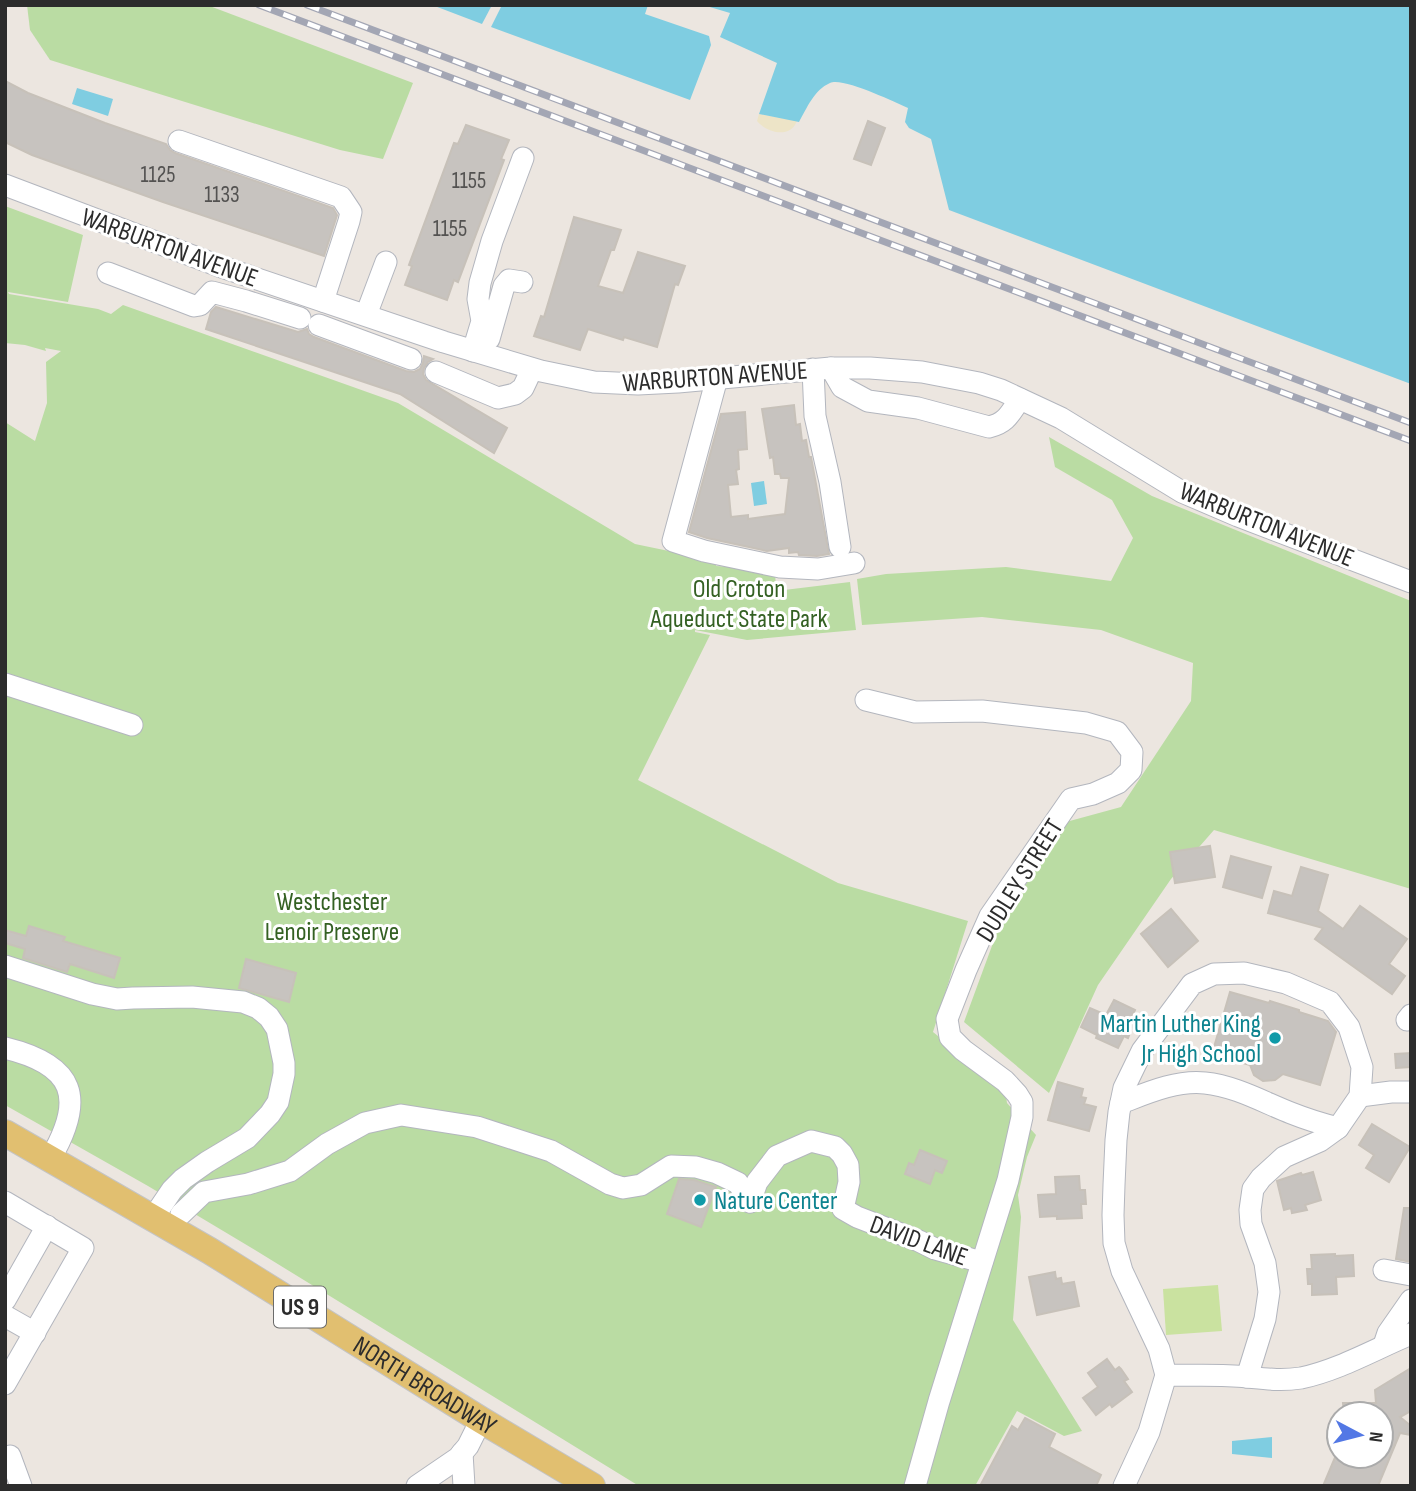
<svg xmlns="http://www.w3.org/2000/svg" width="1416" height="1491" font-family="'Sofia Sans Condensed',sans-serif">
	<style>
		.green { fill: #badca3 }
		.sand { fill: #ede4c7 }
		.pitch { fill: #cae2a0 }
		.water { fill: #7fcde1 }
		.building { fill: #c7c3bf; stroke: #c7c1b9; stroke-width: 2 }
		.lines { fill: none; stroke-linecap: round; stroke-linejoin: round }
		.minor-casing { stroke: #b3b6be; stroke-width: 23 }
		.major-casing { stroke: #c4c4c4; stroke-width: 28 }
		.minor { stroke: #fff; stroke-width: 21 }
		.major { stroke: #e1bf70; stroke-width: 26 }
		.rail-casing { stroke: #a3a6b4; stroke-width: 7 }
		.rail { stroke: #fff; stroke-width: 4.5; stroke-dasharray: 13; stroke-linecap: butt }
		.culture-dot { fill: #0f9aa8; stroke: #fff; stroke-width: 2.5 }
		.labels { text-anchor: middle; stroke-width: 6; stroke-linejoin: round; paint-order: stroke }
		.number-label { font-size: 23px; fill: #535251 }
		.shield { fill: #fff; stroke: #6b6b6b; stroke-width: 2 }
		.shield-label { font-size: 24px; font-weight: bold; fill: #2c2c2c }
		.street-label { font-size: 26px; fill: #2c2c2c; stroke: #fff }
		.park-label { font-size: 26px; fill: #346123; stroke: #fff }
		.culture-label { font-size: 26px; fill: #0d838f; stroke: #fff; text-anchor: end }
	</style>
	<rect width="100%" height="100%" fill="#ece6e0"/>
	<g class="green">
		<polygon points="27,5 207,5 413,83 383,159 340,150 50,60 30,30"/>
		<polygon points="5,206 83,235 68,302 8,292 9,294 98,309 111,314 123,305 398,403 635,544 717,561 716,566 775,570 776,591 850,582 856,630 747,640 695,630 695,632 710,635 638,780 838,883 968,921 933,1032 1005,1090 1007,1103 1036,1135 1027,1157 1018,1195 1021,1217 1013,1320 1082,1431 1064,1436 1017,1411 975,1486 639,1486 255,1250 148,1186 5,1105 5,422 35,441 47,403 46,362 61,351 45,348 46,351 25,345 5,343"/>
		<polygon points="1049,437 1152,496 1411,601 1411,889 1214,830 1171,879 1098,985 1049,1093 964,1022 1000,924 1066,822 1121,807 1191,701 1193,663 1101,630 982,617 862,625 857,579 886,574 1006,567 1111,581 1133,538 1112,500 1055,467"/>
	</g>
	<path class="sand" d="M759 114 797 121C790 139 767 133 757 121Z"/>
	<polygon class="pitch" points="1218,1285 1222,1331 1166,1335 1163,1289"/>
	<g class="water">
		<polygon points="432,5 492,5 482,24"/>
		<polygon points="502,5 648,5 645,14 709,36 711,45 690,100 491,27"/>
		<path d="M703 5H1411V384L949 210 931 139 909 128 905 122 908 108C894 102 843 77 830 83 814 90 807 108 799 122L759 114 777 63 720 37 730 13Z"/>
		<polygon points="77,88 113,99 108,116 72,104"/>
		<polygon points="764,481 767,504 754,506 751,483"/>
		<polygon points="1272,1437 1272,1458 1232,1454 1232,1441"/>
	</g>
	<g class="building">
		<polygon points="5,81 28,93 105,123 166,144 170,150 175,153 333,208 337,215 324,256 163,202 32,155 5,142"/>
		<polygon points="868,121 885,128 871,165 854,159"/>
		<polygon points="466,125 509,140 501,159 504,160 458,282 454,280 447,300 405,285 412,266 409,265 454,143 458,144"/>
		<polygon points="574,217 621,230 614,250 611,250 598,286 623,293 638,252 685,266 678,285 675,284 657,347 624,337 623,340 588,329 580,350 534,336 541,316 544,317"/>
		<polygon points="216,307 298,332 307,329 309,334 314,337 406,371 414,372 420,369 423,363 424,356 433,359 428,362 424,368 423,374 426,380 507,428 494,453 400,394 206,329 211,312"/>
		<polygon points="794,405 796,425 800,424 802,441 806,440 809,457 811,457 829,554 817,556 799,555 798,552 789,553 789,548 767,551 707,538 689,532 721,414 745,412 747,449 738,450 739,469 736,470 738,484 728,485 731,517 748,515 748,519 785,514 789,478 781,478 780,474 775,474 773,457 770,458 762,409"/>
		<polygon points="1210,846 1215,877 1175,883 1170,852"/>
		<polygon points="1231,856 1271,867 1262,898 1223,887"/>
		<polygon points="1301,867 1328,875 1318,911 1343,929 1360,906 1407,939 1389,964 1405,976 1392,994 1315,939 1323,928 1268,913 1274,891 1292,896"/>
		<polygon points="1171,909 1198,941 1168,967 1141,934"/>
		<polygon points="29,926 65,937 63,941 120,958 114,978 70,964 67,972 23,958 25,949 5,943 5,930 26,936"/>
		<polygon points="246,959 296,973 289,1002 239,988"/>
		<polygon points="1230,992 1269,1003 1270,1001 1299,1010 1299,1012 1328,1021 1336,1032 1320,1085 1283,1074 1275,1080 1263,1081 1254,1075 1250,1065 1212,1054"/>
		<polygon points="1114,1000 1135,1010 1129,1023 1133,1025 1128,1038 1124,1036 1118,1048 1096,1038 1097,1035 1081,1027 1090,1008 1106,1015"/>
		<polygon points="1411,1053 1411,1067 1396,1068 1395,1054"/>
		<polygon points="1058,1082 1083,1089 1081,1097 1086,1098 1084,1104 1096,1107 1089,1131 1048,1120"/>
		<polygon points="1372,1124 1410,1147 1389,1182 1366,1168 1374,1155 1359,1145"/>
		<polygon points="920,1150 947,1161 942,1173 935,1170 930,1184 905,1174 909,1163 914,1165"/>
		<polygon points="1313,1172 1321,1200 1305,1205 1307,1210 1292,1213 1291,1208 1284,1210 1277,1181 1301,1173 1302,1175"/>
		<polygon points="1079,1176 1080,1190 1085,1190 1086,1204 1081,1204 1082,1218 1057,1219 1057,1216 1040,1217 1038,1195 1056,1194 1055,1177"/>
		<polygon points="679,1179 694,1180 716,1187 701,1227 667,1214"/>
		<polygon points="1404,1208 1411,1208 1411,1262 1396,1259"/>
		<polygon points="1335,1254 1335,1256 1353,1255 1354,1276 1336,1277 1337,1294 1312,1295 1312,1284 1308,1284 1307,1269 1312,1269 1311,1255"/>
		<polygon points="1055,1272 1056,1279 1061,1278 1062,1284 1074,1282 1079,1306 1037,1315 1029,1277"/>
		<polygon points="1107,1359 1115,1370 1119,1367 1121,1369 1128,1379 1124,1381 1132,1392 1112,1407 1110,1404 1096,1415 1083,1398 1098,1387 1088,1373"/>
		<polygon points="1411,1368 1411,1411 1400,1417 1411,1426 1411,1435 1400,1433 1378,1486 1323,1486 1339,1448 1339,1461 1341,1456 1381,1456 1381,1414 1344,1414 1343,1403 1376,1403 1375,1390"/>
		<polygon points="1025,1418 1055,1434 1049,1447 1101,1475 1096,1486 980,1486 1012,1426 1018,1430"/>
	</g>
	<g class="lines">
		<defs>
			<g id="minor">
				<polyline points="179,141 341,197 351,212 349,221 323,301"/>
				<polyline points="5,185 219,266 444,342 541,371 594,382 638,384 678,382 831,368 870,368 922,372 979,383 1001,390 1061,418 1182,492 1238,516 1411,582"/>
				<polyline points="108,273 194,306 200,305 212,292 246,301 300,318"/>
				<polyline points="366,315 386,262"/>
				<polyline points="319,325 411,359"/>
				<polyline points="489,339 504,286 509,280 522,282"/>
				<polyline points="473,351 482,321 478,299 480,283 492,241 523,158"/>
				<path d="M831 368 842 387 868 401 918 408 989 427C1007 423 1010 413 1020 399"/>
				<polyline points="813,369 815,416 830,482 840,547"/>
				<polyline points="436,372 498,398 515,394 523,388 532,369"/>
				<polyline points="717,378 673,541 704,551 780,567 818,569 854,563"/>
				<polyline points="5,684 132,725"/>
				<polyline points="866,700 915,712 982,711 1086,723 1117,732 1132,752 1131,770 1118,783 1093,794 1071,799 990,916 966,970 947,1019 950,1037 963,1050 1005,1081 1017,1094 1022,1102 1022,1117 1008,1180 939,1401 915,1486"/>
				<polyline points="5,966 92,994 117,999 133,998 192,997 243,1002 258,1008 269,1017 277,1029 284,1063 284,1074 278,1102 270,1114 247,1138 207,1162 183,1179 172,1190 153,1218"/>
				<polyline points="1407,1020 1411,1015"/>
				<path d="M5 1048C75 1065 86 1098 50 1159"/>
				<polyline points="1360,1096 1391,1092 1411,1092"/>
				<path d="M1121 1103C1147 1093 1176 1080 1205 1083 1235 1086 1263 1102 1291 1113 1306 1119 1322 1124 1338 1128"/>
				<polyline points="5,1202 83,1248 5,1384"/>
				<polyline points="750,1202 757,1182 777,1156 811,1141 835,1147 842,1154 848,1165 849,1182 843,1209 857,1217 919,1241 935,1249 982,1262"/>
				<polyline points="181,1214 204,1192 248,1184 290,1171 327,1144 365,1123 401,1115 477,1127 551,1151 610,1184 623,1188 641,1185 671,1166 696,1167 717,1173 738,1183 750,1202"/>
				<polyline points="1384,1270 1411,1275"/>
				<polyline points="5,1300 47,1226"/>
				<polyline points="5,1316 35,1333"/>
				<polyline points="1384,1345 1388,1333 1411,1300"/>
				<path d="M1166 1375C1193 1376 1221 1374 1247 1377 1267 1379 1281 1381 1301 1378 1339 1370 1375 1349 1411 1334"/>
				<polyline points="462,1453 464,1486"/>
				<polyline points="10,1456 21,1486"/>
				<polyline points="417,1486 458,1458 468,1446 481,1420"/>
				<polyline points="1124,1486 1149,1432 1166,1375 1159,1349 1122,1271 1114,1243 1113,1215 1114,1185 1116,1140 1119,1112 1124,1088 1142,1051 1192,984 1214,974 1244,973 1286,983 1330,1002 1349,1027 1362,1067 1360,1096 1338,1128 1320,1141 1284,1157 1261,1178 1253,1189 1250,1210 1251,1224 1265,1263 1269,1292 1265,1319 1247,1377"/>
			</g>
			<g id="major">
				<path id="s1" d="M5 1133 210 1251 481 1420 592 1486"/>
			</g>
		</defs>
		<use href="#minor" class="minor-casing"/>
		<use href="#major" class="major-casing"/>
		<use href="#minor" class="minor"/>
		<use href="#major" class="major"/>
		<defs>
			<g id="rail">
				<polyline points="259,5 1411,441"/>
				<polyline points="307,5 1411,423"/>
			</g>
		</defs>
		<use href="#rail" class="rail-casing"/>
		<use href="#rail" class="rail"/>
	</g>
	<g class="culture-dot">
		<circle cx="1275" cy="1038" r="7"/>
		<circle cx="700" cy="1200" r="7"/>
	</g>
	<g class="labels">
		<g class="number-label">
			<text x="158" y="182">1125</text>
			<text x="469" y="188">1155</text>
			<text x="222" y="202">1133</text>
			<text x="450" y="236">1155</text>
		</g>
		<rect class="shield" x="274" y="1286.5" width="52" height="41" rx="5"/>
		<g class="shield-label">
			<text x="300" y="1315">US 9</text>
		</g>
		<g class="street-label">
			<text transform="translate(170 247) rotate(20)" y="9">WARBURTON AVENUE</text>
			<text transform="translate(715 376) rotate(-4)" y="9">WARBURTON AVENUE</text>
			<text transform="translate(1267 524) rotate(22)" y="9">WARBURTON AVENUE</text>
			<text transform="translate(1019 880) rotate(-58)" y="9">DUDLEY STREET</text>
			<text transform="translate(919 1240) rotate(20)" y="9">DAVID LANE</text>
			<text dy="9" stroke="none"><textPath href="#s1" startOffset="490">NORTH BROADWAY</textPath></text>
		</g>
		<g class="park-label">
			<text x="739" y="597">Old Croton<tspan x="739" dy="30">Aqueduct State Park</tspan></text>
			<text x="332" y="910">Westchester<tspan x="332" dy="30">Lenoir Preserve</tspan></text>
		</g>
		<g class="culture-label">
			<text x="1261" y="1032">Martin Luther King<tspan x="1261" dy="30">Jr High School</tspan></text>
			<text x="714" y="1209" text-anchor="start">Nature Center</text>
		</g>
	</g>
	<rect width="1416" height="1491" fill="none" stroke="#2c2c2c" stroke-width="14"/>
	<g transform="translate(1360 1435) rotate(97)"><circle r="33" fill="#ffffff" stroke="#ababab" stroke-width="2"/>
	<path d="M0-5L12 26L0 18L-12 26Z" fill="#5378e5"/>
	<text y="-10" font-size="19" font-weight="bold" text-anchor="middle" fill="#2c2c2c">N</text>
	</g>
</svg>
